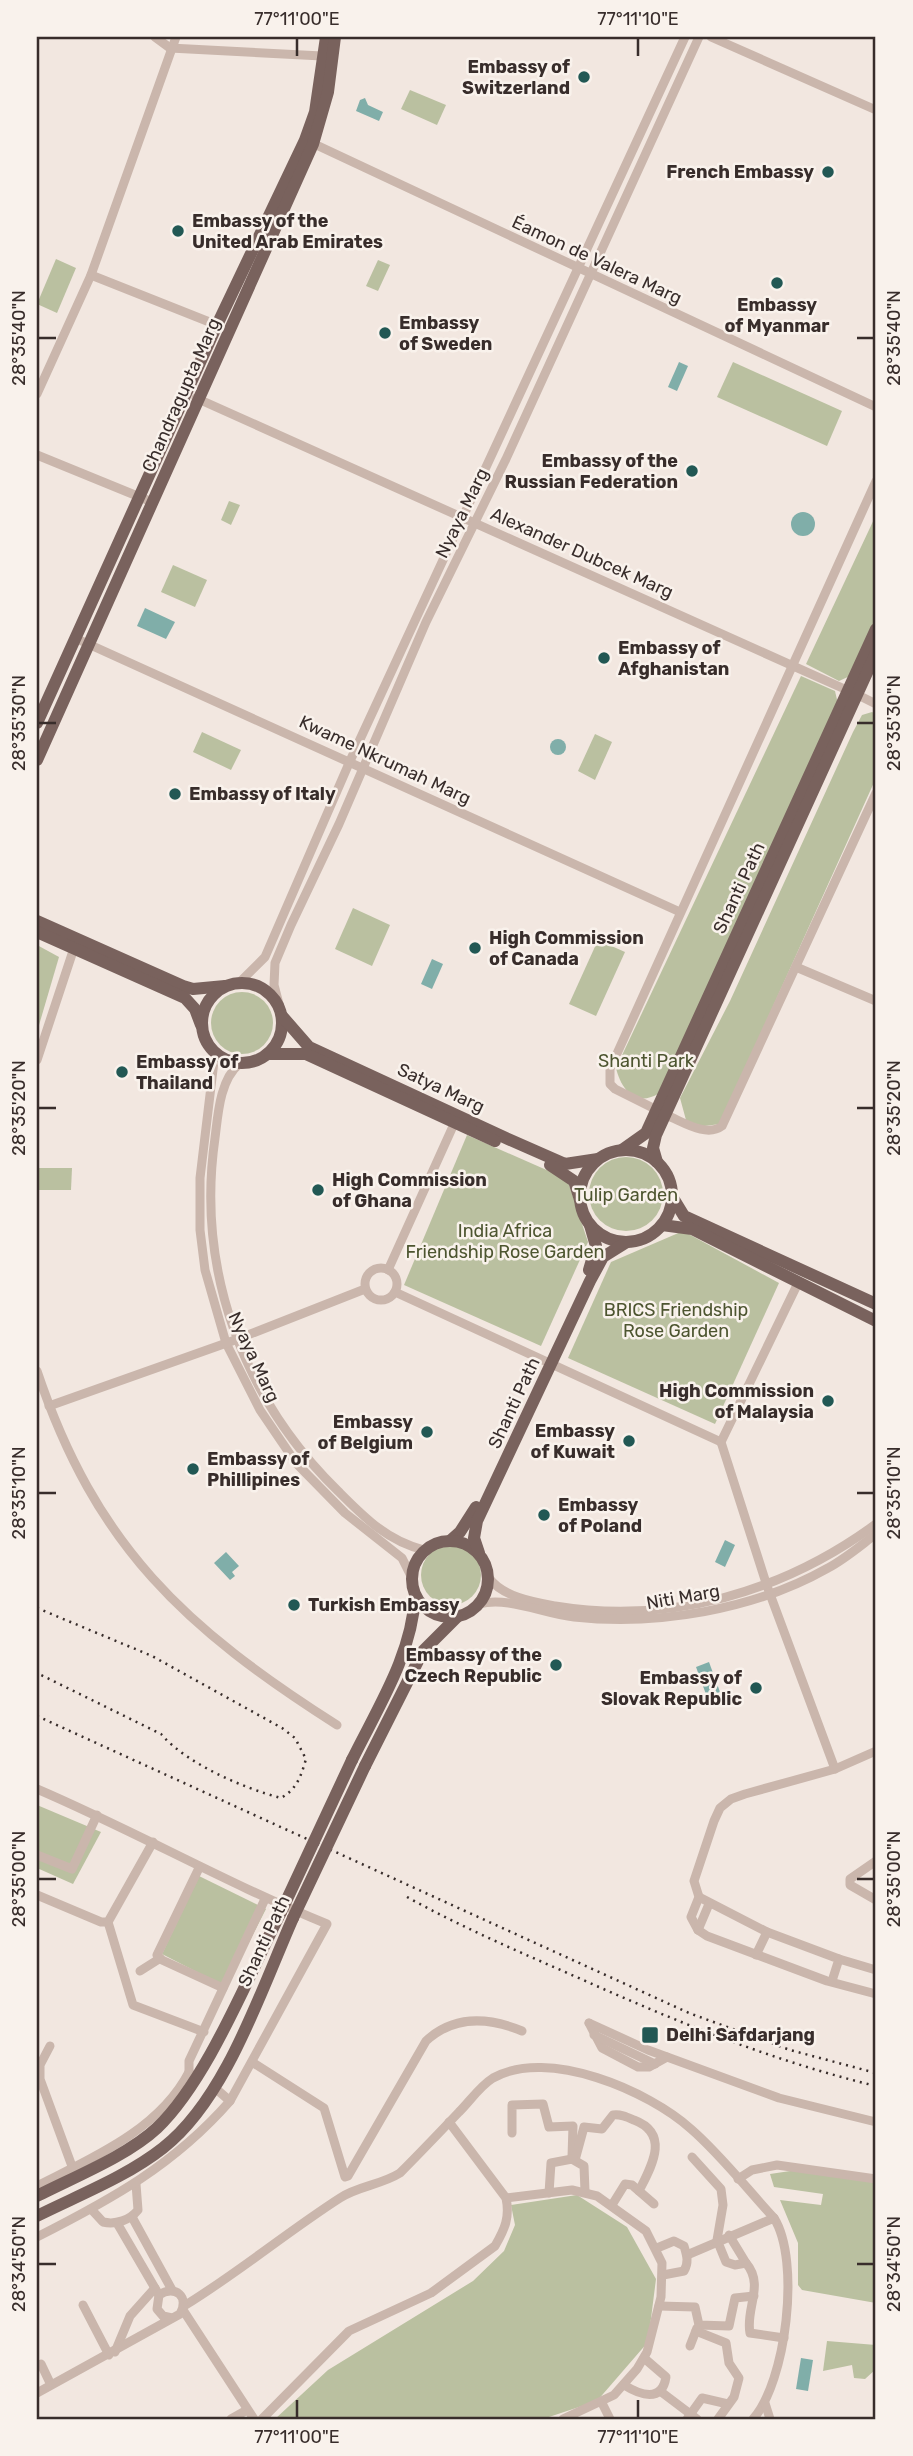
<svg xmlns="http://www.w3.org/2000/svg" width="913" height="2456" font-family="Rubik,sans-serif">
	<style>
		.green { fill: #bac0a0 }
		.water { fill: #80aea9 }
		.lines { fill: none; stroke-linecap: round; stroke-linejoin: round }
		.minor { stroke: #cab6ac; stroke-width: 9 }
		.major { stroke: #79625d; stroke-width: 12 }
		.rail { stroke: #382d2b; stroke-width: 2.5; stroke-dasharray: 2 5; stroke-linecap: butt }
		.major-bridge { stroke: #79625d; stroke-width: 12 }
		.ticks { fill: none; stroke: #382d2b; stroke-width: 2.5 }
		.poi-dot { fill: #225854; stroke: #f9f2ec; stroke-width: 2.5 }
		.labels { text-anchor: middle; stroke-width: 5; stroke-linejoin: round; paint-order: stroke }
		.poi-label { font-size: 18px; font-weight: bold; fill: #382d2b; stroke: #f9f2ec; text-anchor: start }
		.street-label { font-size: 18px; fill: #382d2b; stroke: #f9f2ec }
		.park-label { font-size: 18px; fill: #4d5530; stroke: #f9f2ec }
		.neatline { fill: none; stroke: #382d2b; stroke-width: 2.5 }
		.ticks-label { font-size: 18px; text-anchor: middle; fill: #382d2b }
	</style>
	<rect width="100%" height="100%" fill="#f2e7e0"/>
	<g class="green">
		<polygon points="410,90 446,105 437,125 401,109"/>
		<polygon points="56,259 76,268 57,313 37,304"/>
		<polygon points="378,260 390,265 378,291 366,286"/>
		<polygon points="733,362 842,411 827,446 717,397"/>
		<polygon points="229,501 240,505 231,525 221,520"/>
		<polygon points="876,515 876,619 850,676 839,681 806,664"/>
		<polygon points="173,565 207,580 195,607 161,592"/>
		<path d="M801 676 835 691 838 704 658 1094C635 1107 621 1089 616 1068Z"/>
		<polygon points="872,712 876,714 876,778 720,1124 697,1127 686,1120 680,1098 730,1001 853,732 862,715"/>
		<polygon points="202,732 241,750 231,770 193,752"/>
		<polygon points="595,734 612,742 595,780 578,771"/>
		<polygon points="353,908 390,925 372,966 335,949"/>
		<polygon points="598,940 625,952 596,1016 569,1004"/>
		<polygon points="37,945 59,957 37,1032"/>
		<circle cx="242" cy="1023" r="31"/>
		<polygon points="467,1135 567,1179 588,1242 541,1346 404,1285"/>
		<circle cx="626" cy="1194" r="37"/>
		<polygon points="37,1168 72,1168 71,1190 37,1190"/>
		<polygon points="683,1231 779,1283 715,1424 568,1358 611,1262"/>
		<circle cx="451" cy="1575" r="30"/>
		<polygon points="37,1805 101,1832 73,1884 37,1868"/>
		<polygon points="199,1876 266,1909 226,1987 162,1954"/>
		<polygon points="797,2170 876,2182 876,2303 802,2290 798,2285 798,2243 780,2200 821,2205 823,2194 774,2187 770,2174"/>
		<polygon points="577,2195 627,2227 656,2279 648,2342 597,2401 543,2419 275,2419 328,2370 473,2281 504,2251 515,2225 511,2205"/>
		<polygon points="827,2341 876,2345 876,2369 865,2379 854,2378 852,2365 823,2371"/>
	</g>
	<g class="water">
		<polygon points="365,98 368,105 383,112 379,121 356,111 360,100"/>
		<polygon points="679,362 688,366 677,391 668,387"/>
		<circle cx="803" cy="524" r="12"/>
		<polygon points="145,608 175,622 166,639 137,626"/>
		<circle cx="558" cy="747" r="8"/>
		<polygon points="432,959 443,964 432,989 421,984"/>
		<polygon points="725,1540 735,1545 725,1567 715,1562"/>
		<polygon points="226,1552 239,1566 232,1572 235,1576 230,1580 214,1563"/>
		<polygon points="709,1662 720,1692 707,1697 696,1667"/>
		<polygon points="801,2358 813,2360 808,2391 796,2389"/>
	</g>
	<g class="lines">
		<g class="minor">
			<polyline points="155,37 170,48 322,56"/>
			<polyline points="711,37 876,110"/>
			<polyline points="310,142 876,407"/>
			<polyline points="91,275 217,325"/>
			<polyline points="37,394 91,275 176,37"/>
			<polyline points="196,398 849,691"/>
			<polyline points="37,455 152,502"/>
			<polyline points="75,638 680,912"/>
			<polyline points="858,695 876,704"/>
			<polyline points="796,967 876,1001"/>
			<polyline points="239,983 265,957 350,761 685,37"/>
			<polyline points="280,1008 274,985 275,963 291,925 339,824 426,622 506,459 699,37"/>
			<polyline points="215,1053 200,1178 200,1230 205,1270 226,1343 260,1410 296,1463 345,1513 402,1558 411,1576"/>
			<polyline points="37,1060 74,948"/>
			<path d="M239 1064C220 1080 218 1114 215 1138 196 1270 243 1398 338 1491 364 1517 387 1541 424 1550"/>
			<polyline points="655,1109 615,1089 610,1084 610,1069 876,481"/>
			<path d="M666 1115C682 1121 706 1138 722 1126L876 793"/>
			<circle cx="381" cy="1284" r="16"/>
			<polyline points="388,1270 454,1124"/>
			<polyline points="798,1283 721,1442 767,1586 835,1769"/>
			<polyline points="395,1292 721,1442"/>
			<path d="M37 1371C96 1547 185 1628 337 1725"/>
			<polyline points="49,1406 235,1340 365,1289"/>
			<path d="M489 1578C503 1597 533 1602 555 1606 671 1625 783 1592 876 1524"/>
			<path d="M479 1604C508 1596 544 1614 574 1617 657 1626 754 1610 828 1568 845 1559 860 1546 876 1534"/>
			<polyline points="876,1751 835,1769 745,1794 731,1799 720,1808 714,1821 694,1881 699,1897 691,1917 698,1930 707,1936 827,1981 876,1994"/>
			<path d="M37 1789C135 1831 228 1884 327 1924L230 2101 215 2088"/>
			<polyline points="37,1855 72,1869 97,1815"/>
			<polyline points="876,1861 850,1879 850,1885 876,1900"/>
			<polyline points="199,1868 157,1955 162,1960 223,1988"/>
			<polyline points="37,1895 101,1922 108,1922 153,1842"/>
			<polyline points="699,1897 767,1932 839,1959 832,1981"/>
			<polyline points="108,1922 133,2005 204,2032"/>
			<polyline points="698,1930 709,1904"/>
			<polyline points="756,1955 767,1932"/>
			<polyline points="839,1959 876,1970"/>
			<polyline points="140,1971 159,1959"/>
			<polyline points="589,2023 648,2050 779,2098 876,2122"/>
			<polyline points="589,2023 602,2048 638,2067 649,2067 667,2057"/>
			<polyline points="594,2035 655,2064"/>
			<polyline points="50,2046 40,2065 40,2079 73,2169"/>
			<path d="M252 2062 324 2108 345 2177 348 2176 426 2041C454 2015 488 2017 522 2031"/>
			<polyline points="196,2079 189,2072 189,2061 265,1899"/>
			<polyline points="512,2133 512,2105 543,2104 549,2127 573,2126 572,2157"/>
			<polyline points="692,2157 721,2189 723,2205 717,2240 726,2262 735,2265 746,2263 729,2235"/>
			<path d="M575 2160 584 2127 602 2129 613 2115C621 2114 627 2117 634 2120 671 2134 651 2167 639 2191L654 2204"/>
			<polyline points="738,2179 752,2170 777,2165 876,2179"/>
			<path d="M37 2186C92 2158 159 2130 189 2072"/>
			<polyline points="549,2193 551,2163 572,2159 584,2166 585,2191"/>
			<polyline points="506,2198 572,2190 597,2196 646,2231 662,2263 661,2297 647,2352 637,2369 614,2395 563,2419"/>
			<polyline points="612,2205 625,2184 632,2185 639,2191"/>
			<path d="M91 2209 103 2222C116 2225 130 2220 138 2210L136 2184"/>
			<polyline points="132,2217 172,2290"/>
			<polyline points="117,2223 159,2295"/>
			<path d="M37 2237C112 2199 174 2165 230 2101"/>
			<path d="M657 2248 674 2241 684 2246C687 2256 689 2262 684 2271L663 2275"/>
			<path d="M687 2255 774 2218C801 2261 786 2382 753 2419"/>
			<path d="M746 2263C765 2285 745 2309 750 2333L784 2338"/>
			<polyline points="83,2305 109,2355"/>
			<path d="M184 2306C238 2273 287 2232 340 2198 358 2186 381 2185 400 2173 420 2153 440 2132 459 2112 470 2101 480 2086 493 2078 548 2047 649 2091 691 2129 721 2155 747 2189 774 2218"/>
			<polyline points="659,2306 695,2307 699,2325 729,2326 735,2298 754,2296"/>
			<polyline points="183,2310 254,2419"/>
			<polyline points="696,2331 726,2343 729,2363 739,2378 734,2397 718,2419"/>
			<polyline points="690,2346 697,2328"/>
			<polyline points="115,2352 130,2316 155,2288"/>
			<polyline points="41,2364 51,2385"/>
			<path d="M624 2385C640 2395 662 2403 666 2377L644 2358"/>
			<polyline points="660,2391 697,2419"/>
			<path d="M37 2393 180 2314C190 2297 175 2284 159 2295L157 2309 163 2316 172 2318"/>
			<polyline points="602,2403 610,2419"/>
			<polyline points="765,2403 770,2419"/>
			<polyline points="231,2419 247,2410"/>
			<path d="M262 2419 349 2331 431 2293 495 2246C505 2229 510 2217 506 2198L449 2122"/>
			<polyline points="687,2419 702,2398 728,2404"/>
		</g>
		<g class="major">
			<polyline points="37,723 217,325 305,140 315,112 326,37"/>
			<polyline points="37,760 313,144 328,92 335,37"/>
			<polyline points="37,921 183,986 193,989 225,986"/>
			<polyline points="37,932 185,998 195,1009 201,1025"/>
			<circle cx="242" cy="1023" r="40"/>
			<polyline points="282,1016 309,1047 508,1139 565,1164 598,1159"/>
			<polyline points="270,1054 306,1054 495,1141"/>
			<circle cx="626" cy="1196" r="46"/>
			<polyline points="622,1150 646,1133 876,629"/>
			<polyline points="657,1162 653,1148 656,1135 876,653"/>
			<polyline points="550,1165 574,1181 580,1200"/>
			<polyline points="673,1198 684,1216 876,1304"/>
			<polyline points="662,1225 692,1229 876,1321"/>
			<polyline points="589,1270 596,1246 590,1225"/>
			<polyline points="451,1540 460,1532 476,1507"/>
			<circle cx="450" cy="1579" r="38"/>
			<polyline points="479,1553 474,1538 477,1521 590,1281 603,1257 627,1242"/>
			<path d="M352 1760C378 1707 412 1655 415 1596"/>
			<polyline points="365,1766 423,1651 457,1617"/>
			<path d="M37 2196C74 2177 127 2156 157 2128 208 2079 248 1976 281 1912"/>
			<path d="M37 2216C79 2195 126 2177 163 2148 226 2099 261 1990 293 1918"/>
		</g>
		<g class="rail">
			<path d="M37 1608 152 1656 282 1728 295 1738 306 1759C301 1776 297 1789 281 1798 243 1788 187 1764 161 1734L37 1673"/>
			<polyline points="37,1716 689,2013 790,2050 876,2073"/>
			<path d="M407 1897C463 1928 522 1953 581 1979 677 2022 773 2061 876 2086"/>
		</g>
		<g class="major-bridge">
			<polyline points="281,1912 352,1760"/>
			<polyline points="293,1918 365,1766"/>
		</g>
	</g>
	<path class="ticks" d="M297 38V56M638 38V56M38 338H56M857 338H874M38 723H56M857 723H874M38 1108H56M857 1108H874M38 1493H56M857 1493H874M38 1879H56M857 1879H874M38 2264H56M857 2264H874M297 2400V2418M638 2400V2418"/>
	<g class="poi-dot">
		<circle cx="584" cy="77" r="7"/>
		<circle cx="828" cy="172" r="7"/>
		<circle cx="178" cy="231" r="7"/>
		<circle cx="777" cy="283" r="7"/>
		<circle cx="385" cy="333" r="7"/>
		<circle cx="692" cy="471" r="7"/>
		<circle cx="604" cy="658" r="7"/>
		<circle cx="175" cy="794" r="7"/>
		<circle cx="475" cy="948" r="7"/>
		<circle cx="122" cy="1072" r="7"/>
		<circle cx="318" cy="1190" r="7"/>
		<circle cx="828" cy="1401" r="7"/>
		<circle cx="427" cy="1432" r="7"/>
		<circle cx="629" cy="1441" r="7"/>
		<circle cx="193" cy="1469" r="7"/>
		<circle cx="544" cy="1515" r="7"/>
		<circle cx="294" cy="1605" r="7"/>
		<circle cx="556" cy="1665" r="7"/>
		<circle cx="756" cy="1688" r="7"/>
		<rect x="641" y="2026" width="18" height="18" rx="3.5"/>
	</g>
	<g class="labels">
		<g class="poi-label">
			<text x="570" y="73" text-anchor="end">Embassy of<tspan x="570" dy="21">Switzerland</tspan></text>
			<text x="814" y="178" text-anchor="end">French Embassy</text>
			<text x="192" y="227">Embassy of the<tspan x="192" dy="21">United Arab Emirates</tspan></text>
			<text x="777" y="311" text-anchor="middle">Embassy<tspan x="777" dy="21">of Myanmar</tspan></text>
			<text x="399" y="329">Embassy<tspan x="399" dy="21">of Sweden</tspan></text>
			<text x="678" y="467" text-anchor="end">Embassy of the<tspan x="678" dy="21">Russian Federation</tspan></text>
			<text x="618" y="654">Embassy of<tspan x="618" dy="21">Afghanistan</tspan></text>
			<text x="189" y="800">Embassy of Italy</text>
			<text x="489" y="944">High Commission<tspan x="489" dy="21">of Canada</tspan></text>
			<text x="136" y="1068">Embassy of<tspan x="136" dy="21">Thailand</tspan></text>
			<text x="332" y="1186">High Commission<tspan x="332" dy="21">of Ghana</tspan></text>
			<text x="814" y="1397" text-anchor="end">High Commission<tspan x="814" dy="21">of Malaysia</tspan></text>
			<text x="413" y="1428" text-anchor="end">Embassy<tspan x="413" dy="21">of Belgium</tspan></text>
			<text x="615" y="1437" text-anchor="end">Embassy<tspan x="615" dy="21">of Kuwait</tspan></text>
			<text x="207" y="1465">Embassy of<tspan x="207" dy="21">Phillipines</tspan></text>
			<text x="558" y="1511">Embassy<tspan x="558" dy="21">of Poland</tspan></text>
			<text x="308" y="1611">Turkish Embassy</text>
			<text x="542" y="1661" text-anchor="end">Embassy of the<tspan x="542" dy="21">Czech Republic</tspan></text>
			<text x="742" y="1684" text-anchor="end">Embassy of<tspan x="742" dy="21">Slovak Republic</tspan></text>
			<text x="666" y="2041">Delhi Safdarjang</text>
		</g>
		<g class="street-label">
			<text transform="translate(597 260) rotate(25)" y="6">Éamon de Valera Marg</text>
			<text transform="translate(181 395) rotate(-66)" y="6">Chandragupta Marg</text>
			<text transform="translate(462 513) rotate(-64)" y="6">Nyaya Marg</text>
			<text transform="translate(582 553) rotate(24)" y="6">Alexander Dubcek Marg</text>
			<text transform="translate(385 760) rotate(25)" y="6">Kwame Nkrumah Marg</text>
			<text transform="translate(739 888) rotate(-65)" y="6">Shanti Path</text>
			<text transform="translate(441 1088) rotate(25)" y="6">Satya Marg</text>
			<text transform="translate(254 1357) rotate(65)" y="6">Nyaya Marg</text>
			<text transform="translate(514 1403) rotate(-65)" y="6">Shanti Path</text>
			<text transform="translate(683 1597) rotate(-10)" y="6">Niti Marg</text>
			<text transform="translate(264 1941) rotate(-65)" y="6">Shanti Path</text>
		</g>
		<g class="park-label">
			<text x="646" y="1067">Shanti Park</text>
			<text x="626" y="1201">Tulip Garden</text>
			<text x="505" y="1237">India Africa<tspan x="505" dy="21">Friendship Rose Garden</tspan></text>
			<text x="676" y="1316">BRICS Friendship<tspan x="676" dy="21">Rose Garden</tspan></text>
		</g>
	</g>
	<rect width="913" height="2456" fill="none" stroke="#f9f2ec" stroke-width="77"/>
	<rect x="38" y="38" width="836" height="2380" class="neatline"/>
	<g class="ticks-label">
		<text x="297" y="25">77°11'00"E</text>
		<text x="638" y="25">77°11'10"E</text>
		<text transform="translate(19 338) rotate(-90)" y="6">28°35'40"N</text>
		<text transform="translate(894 338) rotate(-90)" y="6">28°35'40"N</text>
		<text transform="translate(19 723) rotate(-90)" y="6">28°35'30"N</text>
		<text transform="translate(894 723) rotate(-90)" y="6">28°35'30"N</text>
		<text transform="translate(19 1108) rotate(-90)" y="6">28°35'20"N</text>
		<text transform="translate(894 1108) rotate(-90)" y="6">28°35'20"N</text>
		<text transform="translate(19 1493) rotate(-90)" y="6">28°35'10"N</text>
		<text transform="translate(894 1493) rotate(-90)" y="6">28°35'10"N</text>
		<text transform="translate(19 1879) rotate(-90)" y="6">28°35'00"N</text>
		<text transform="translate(894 1879) rotate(-90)" y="6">28°35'00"N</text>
		<text transform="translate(19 2264) rotate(-90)" y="6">28°34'50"N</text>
		<text transform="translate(894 2264) rotate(-90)" y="6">28°34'50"N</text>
		<text x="297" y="2443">77°11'00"E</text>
		<text x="638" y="2443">77°11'10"E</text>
	</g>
</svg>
